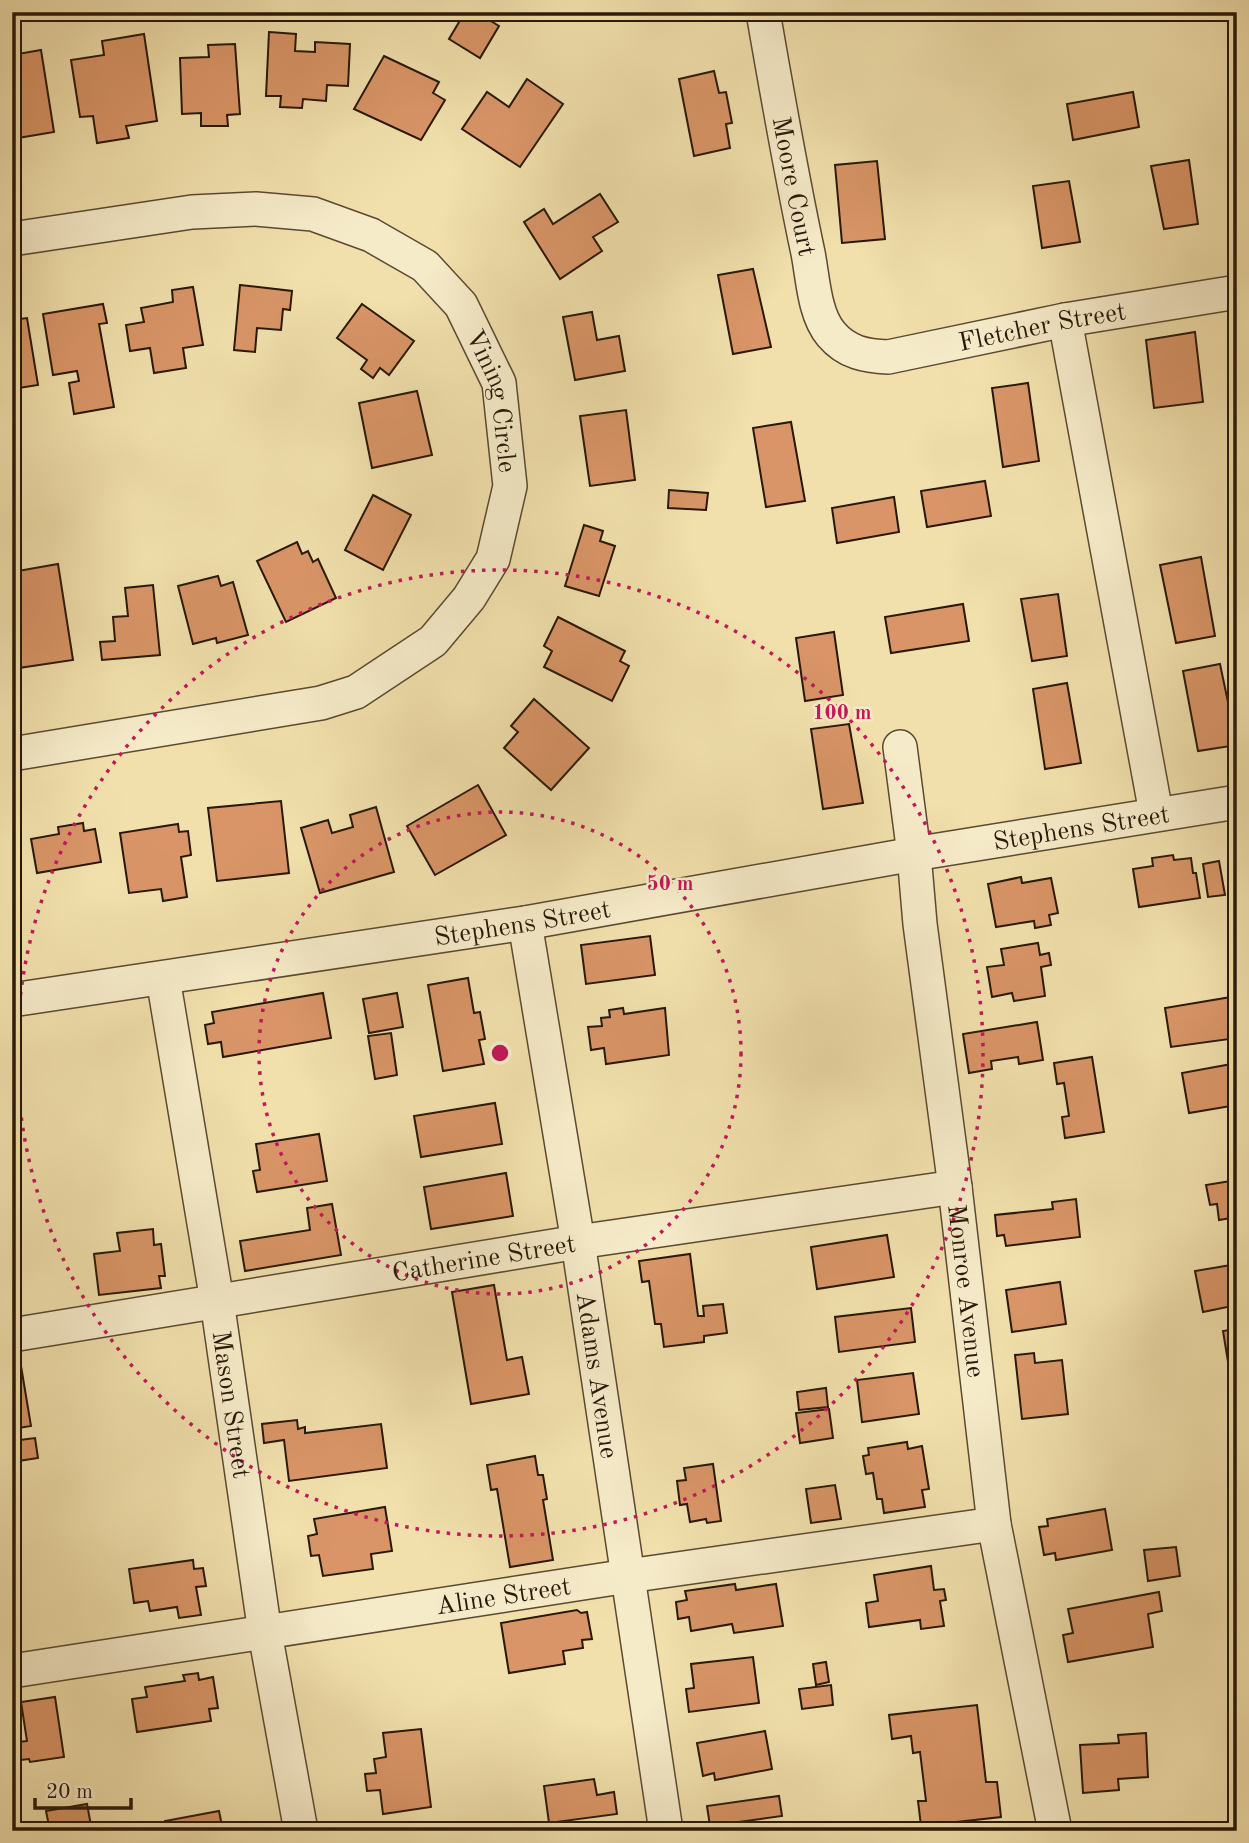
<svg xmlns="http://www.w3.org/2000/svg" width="1249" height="1843" font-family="'Old Standard TT',serif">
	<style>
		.building { fill: #d99567; stroke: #281809; stroke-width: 2 }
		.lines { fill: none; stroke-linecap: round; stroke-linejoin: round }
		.minor-casing { stroke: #5a4a32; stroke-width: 36 }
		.minor { stroke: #f6ebc9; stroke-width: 33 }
		.ring { fill: none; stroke: #c2185b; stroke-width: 3.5; stroke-dasharray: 3.5 7 }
		.labels { text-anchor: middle; stroke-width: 5; stroke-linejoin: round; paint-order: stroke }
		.street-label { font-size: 26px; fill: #281809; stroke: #f6ebc9 }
		.centre { fill: #c2185b; stroke: #f6ebc9; stroke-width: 3.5 }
		.ring-label { font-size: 21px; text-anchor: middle; font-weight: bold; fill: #c2185b; stroke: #f6ebc9; stroke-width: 5; stroke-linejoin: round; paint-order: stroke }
	</style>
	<rect width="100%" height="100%" fill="#f1e0ac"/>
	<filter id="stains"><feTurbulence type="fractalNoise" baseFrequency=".00286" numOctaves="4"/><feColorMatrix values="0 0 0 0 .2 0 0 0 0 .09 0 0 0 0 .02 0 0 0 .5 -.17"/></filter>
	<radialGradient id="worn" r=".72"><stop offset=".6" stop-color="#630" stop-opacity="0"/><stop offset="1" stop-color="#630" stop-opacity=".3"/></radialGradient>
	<g class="building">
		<polygon points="465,12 476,12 499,26 480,58 449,39"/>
		<polygon points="269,32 296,34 295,51 315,52 315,42 350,44 348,86 327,85 326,101 303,99 302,108 280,107 281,96 266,96"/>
		<polygon points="144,34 157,121 126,126 129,138 97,143 93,116 80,117 71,60 104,55 102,41"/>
		<polygon points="235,44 240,114 227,115 228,126 201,126 201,113 182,114 180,58 209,57 208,45"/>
		<polygon points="41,50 54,132 12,139 12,55"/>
		<polygon points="384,56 439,82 433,93 445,100 421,140 354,109"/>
		<polygon points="714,71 719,93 726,92 732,123 726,124 730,148 694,156 679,79"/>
		<polygon points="527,79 563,104 520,167 462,129 487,92 509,107"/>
		<polygon points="1133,92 1139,127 1073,140 1067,104"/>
		<polygon points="1189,160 1198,224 1164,229 1151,166"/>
		<polygon points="877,161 885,239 842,243 835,165"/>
		<polygon points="1069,181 1080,242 1042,248 1033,186"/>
		<polygon points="600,194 618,222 593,237 602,251 560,279 524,222 544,209 553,224"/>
		<polygon points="753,269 771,347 733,354 718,275"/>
		<polygon points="240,285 292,291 290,310 283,309 281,330 257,328 255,352 234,350"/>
		<polygon points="193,287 203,345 183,348 186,368 154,373 150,348 130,351 126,325 144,322 141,308 173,302 172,290"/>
		<polygon points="103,304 107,323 99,324 114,407 74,414 69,383 79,381 77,371 53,375 43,314"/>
		<polygon points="362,304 414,341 389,375 380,368 373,378 361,369 367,360 337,338"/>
		<polygon points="592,312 597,340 619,336 625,371 575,380 563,317"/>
		<polygon points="27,318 38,385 12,389 12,320"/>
		<polygon points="1195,332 1203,402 1154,408 1146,340"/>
		<polygon points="1028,383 1039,461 1003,467 992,388"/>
		<polygon points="417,391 432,455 372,468 359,403"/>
		<polygon points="626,410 635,480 590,486 580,416"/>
		<polygon points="791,422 805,501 766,507 753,428"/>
		<polygon points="985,481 991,516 927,527 921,491"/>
		<polygon points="669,490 708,493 706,510 668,508"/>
		<polygon points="373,495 411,515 383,570 345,550"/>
		<polygon points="894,497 899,532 837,543 832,508"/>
		<polygon points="584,525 603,531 600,541 615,546 599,596 565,586"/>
		<polygon points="297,542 302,554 308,551 313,562 318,559 336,598 286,622 257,561"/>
		<polygon points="1201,557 1215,636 1176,643 1160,565"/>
		<polygon points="58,564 73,660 12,669 12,572"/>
		<polygon points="218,576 221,586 233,582 248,635 217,643 216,638 193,644 178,586"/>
		<polygon points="153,585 160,655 102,660 100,642 115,641 113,617 128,616 125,588"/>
		<polygon points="1058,594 1067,656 1032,661 1021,599"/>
		<polygon points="963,604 969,641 891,653 885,617"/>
		<polygon points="558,617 625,651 620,661 629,666 612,701 544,667 552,651 544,646"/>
		<polygon points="834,632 843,695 805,701 796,638"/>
		<polygon points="1220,664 1237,745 1198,751 1183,671"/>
		<polygon points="1067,683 1081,763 1045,769 1033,689"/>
		<polygon points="534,699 589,748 551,790 504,748 518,732 511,726"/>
		<polygon points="849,724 863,803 823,809 811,729"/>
		<polygon points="478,785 506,835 435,875 407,826"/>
		<polygon points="281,801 289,873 217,881 208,808"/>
		<polygon points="376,807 394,872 320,893 301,828 328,820 332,833 353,827 350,815"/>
		<polygon points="83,823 84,831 95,829 101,862 37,873 31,839 59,834 58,827"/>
		<polygon points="178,824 179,832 188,831 191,855 181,857 187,897 163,901 161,889 129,893 120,833"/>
		<polygon points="1173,855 1174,860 1191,858 1193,873 1196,873 1200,898 1139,907 1133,869 1153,866 1152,858"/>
		<polygon points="1219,861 1225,895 1208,897 1203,864"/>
		<polygon points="1021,877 1022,883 1051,878 1058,913 1049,915 1051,925 1035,928 1034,921 996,927 988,884"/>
		<polygon points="650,936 655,975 586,984 581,945"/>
		<polygon points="1038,943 1040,955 1049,953 1051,965 1041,967 1045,996 1014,1001 1012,993 992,997 987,967 1004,965 1001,949"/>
		<polygon points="468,978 474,1013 480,1012 485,1039 479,1040 484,1064 443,1071 428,985"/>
		<polygon points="323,993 331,1038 223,1057 221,1042 208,1044 205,1025 214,1023 212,1012"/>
		<polygon points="397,993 403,1027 369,1033 363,999"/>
		<polygon points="1237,996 1237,1038 1171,1047 1165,1008"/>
		<polygon points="623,1008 624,1014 665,1008 669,1055 606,1064 604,1048 591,1050 588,1027 602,1026 601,1018 610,1017 609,1010"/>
		<polygon points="1037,1022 1043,1060 1019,1064 1018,1057 991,1061 992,1069 969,1073 963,1034"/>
		<polygon points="391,1033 397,1075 375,1079 368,1036"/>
		<polygon points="1092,1057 1104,1132 1065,1138 1062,1117 1069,1116 1064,1083 1057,1084 1054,1063"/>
		<polygon points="1237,1063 1237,1105 1189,1113 1182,1073"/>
		<polygon points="495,1103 502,1144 421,1157 414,1116"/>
		<polygon points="319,1134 327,1181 257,1192 253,1171 260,1170 256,1144"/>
		<polygon points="506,1173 513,1216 431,1229 424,1187"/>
		<polygon points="1237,1180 1237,1217 1219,1220 1217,1204 1210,1205 1206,1185"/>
		<polygon points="1076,1199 1080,1237 1006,1246 1004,1235 997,1236 995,1215 1053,1209 1052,1202"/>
		<polygon points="332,1204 341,1255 245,1271 240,1241 310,1230 307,1208"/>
		<polygon points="153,1229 154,1245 161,1244 165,1276 159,1276 161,1288 99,1295 94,1254 120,1251 117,1233"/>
		<polygon points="887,1235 894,1277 817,1289 811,1247"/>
		<polygon points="690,1254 698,1316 704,1316 703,1306 723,1304 727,1333 704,1336 704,1342 664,1347 661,1324 655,1324 649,1281 642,1282 639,1261"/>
		<polygon points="1237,1264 1237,1305 1203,1312 1195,1271"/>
		<polygon points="1060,1282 1066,1324 1012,1332 1006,1290"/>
		<polygon points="494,1285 507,1360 522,1357 529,1394 471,1404 452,1292"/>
		<polygon points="911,1308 915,1342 839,1352 835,1317"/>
		<polygon points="1237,1329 1237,1367 1229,1368 1223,1331"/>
		<polygon points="1034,1353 1035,1363 1062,1360 1068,1414 1022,1419 1015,1355"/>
		<polygon points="21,1366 31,1426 12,1429 12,1367"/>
		<polygon points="913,1373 919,1414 862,1422 857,1380"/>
		<polygon points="826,1388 828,1407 799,1410 797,1392"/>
		<polygon points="829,1409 833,1438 800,1443 796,1413"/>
		<polygon points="297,1420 298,1429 305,1427 305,1433 381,1424 387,1468 289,1481 284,1440 264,1443 262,1424"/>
		<polygon points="35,1438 38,1458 12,1462 12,1441"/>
		<polygon points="907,1442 908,1449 922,1446 929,1489 922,1490 925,1507 884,1513 882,1499 877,1499 873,1473 866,1474 863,1456 869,1455 868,1448"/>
		<polygon points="535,1456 538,1475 543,1475 547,1499 543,1500 553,1560 510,1567 497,1489 491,1490 487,1465"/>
		<polygon points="713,1464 721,1521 707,1523 706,1519 690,1522 687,1504 680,1505 677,1481 686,1480 684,1468"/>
		<polygon points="835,1485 841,1519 811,1523 806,1489"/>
		<polygon points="385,1507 392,1551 371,1554 373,1569 323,1576 319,1555 311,1556 308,1536 317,1534 314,1519"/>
		<polygon points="1105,1509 1112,1550 1056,1560 1055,1553 1044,1555 1039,1527 1048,1526 1047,1519"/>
		<polygon points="1176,1547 1180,1576 1148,1581 1144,1550"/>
		<polygon points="193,1560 194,1569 203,1568 206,1586 196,1587 201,1615 179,1618 177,1607 150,1611 148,1601 134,1603 129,1569"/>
		<polygon points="931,1566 934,1590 944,1589 946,1600 940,1601 944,1626 921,1629 920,1620 869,1627 866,1603 878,1601 874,1575"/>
		<polygon points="735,1584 736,1590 776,1584 783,1626 734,1633 732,1624 691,1631 689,1617 678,1619 676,1602 687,1600 685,1591"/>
		<polygon points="1159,1592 1162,1611 1148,1614 1153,1647 1068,1662 1063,1635 1073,1633 1068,1609"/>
		<polygon points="577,1610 581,1613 587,1612 592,1639 582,1640 583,1648 563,1651 565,1664 509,1673 501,1623"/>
		<polygon points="753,1657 759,1703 689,1712 686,1689 694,1688 691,1664"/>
		<polygon points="826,1662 829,1682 816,1685 813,1664"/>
		<polygon points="198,1673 199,1680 213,1677 218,1708 209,1709 211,1721 137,1732 132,1699 147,1697 145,1687 185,1681 183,1675"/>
		<polygon points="831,1685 833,1705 802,1709 799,1689"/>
		<polygon points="55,1697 64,1757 30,1762 29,1759 12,1761 12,1743 27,1741 21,1702"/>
		<polygon points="977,1705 986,1782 997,1782 1001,1817 921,1826 918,1801 926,1801 920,1752 913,1753 911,1736 892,1739 889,1715"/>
		<polygon points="421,1729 431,1807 383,1814 380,1790 367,1791 365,1774 376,1773 374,1759 386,1757 383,1733"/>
		<polygon points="765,1731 772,1769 715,1780 714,1773 703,1776 697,1743"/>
		<polygon points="1146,1733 1148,1777 1118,1779 1119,1790 1083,1793 1080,1745 1119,1743 1118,1735"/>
		<polygon points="594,1779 597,1795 614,1792 617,1814 549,1823 544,1786"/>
		<polygon points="779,1796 782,1816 710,1826 707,1806"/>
		<polygon points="87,1804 92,1831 50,1831 46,1811"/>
		<polygon points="219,1811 223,1831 167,1831 165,1821"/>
	</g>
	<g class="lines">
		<defs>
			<g id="minor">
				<path id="s1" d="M763 12C777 93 791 173 808 253 813 278 814 314 831 334 847 353 866 356 888 357L1065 320 1237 292"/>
				<path id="s2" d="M12 239 192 212 256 209 313 214 371 235 425 266 461 305 499 383 510 486 493 559 469 598 433 641 356 692 321 703 12 754"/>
				<polyline points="1065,320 1156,813"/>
				<path id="s3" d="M900 747 914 854 920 924 955 1187 994 1524 1055 1831"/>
				<path id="s4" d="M525 923 578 1242 666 1831"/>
				<path id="s5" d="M163 978 217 1301 265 1633 301 1831"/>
				<path id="s6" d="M12 1000 525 923 914 854 1237 802"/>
				<path id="s7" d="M12 1335 578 1242 955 1187"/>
				<path id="s8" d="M12 1671 628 1576 994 1524"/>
			</g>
		</defs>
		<use href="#minor" class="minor-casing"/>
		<use href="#minor" class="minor"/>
	</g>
	<g class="ring">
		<circle cx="500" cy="1053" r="241"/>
		<circle cx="500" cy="1053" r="483"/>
	</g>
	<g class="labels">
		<g class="street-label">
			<text dy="9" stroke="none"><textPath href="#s1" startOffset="177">Moore Court</textPath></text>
			<text dy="9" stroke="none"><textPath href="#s1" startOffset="551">Fletcher Street</textPath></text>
			<text dy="9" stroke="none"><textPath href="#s2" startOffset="583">Vining Circle</textPath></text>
			<text dy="9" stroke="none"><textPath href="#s6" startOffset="1083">Stephens Street</textPath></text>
			<text dy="9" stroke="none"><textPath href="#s6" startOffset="516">Stephens Street</textPath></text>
			<text dy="9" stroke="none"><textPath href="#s7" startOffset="478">Catherine Street</textPath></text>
			<text dy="9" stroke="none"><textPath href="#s3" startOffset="548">Monroe Avenue</textPath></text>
			<text dy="9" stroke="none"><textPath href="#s4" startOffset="458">Adams Avenue</textPath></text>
			<text dy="9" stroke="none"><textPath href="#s5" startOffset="432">Mason Street</textPath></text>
			<text dy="9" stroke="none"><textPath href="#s8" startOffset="497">Aline Street</textPath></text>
		</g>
	</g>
	<circle cx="500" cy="1053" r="10" class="centre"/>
	<g class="ring-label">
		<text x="842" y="719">100 m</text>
		<text x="670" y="890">50 m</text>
	</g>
	<rect width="1249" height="1843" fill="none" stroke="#f1e0ac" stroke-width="42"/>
	<rect x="14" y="14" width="1221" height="1815" fill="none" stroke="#281809" stroke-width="3.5"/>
	<rect x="21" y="21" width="1207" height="1801" fill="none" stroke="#281809" stroke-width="2"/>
	<path d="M35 1798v10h96v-10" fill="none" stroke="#281809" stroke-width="3.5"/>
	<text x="46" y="1798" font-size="21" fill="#281809" stroke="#f6ebc9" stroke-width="5" paint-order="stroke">20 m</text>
	<rect width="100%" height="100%" filter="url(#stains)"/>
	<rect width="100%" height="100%" fill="url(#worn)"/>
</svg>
